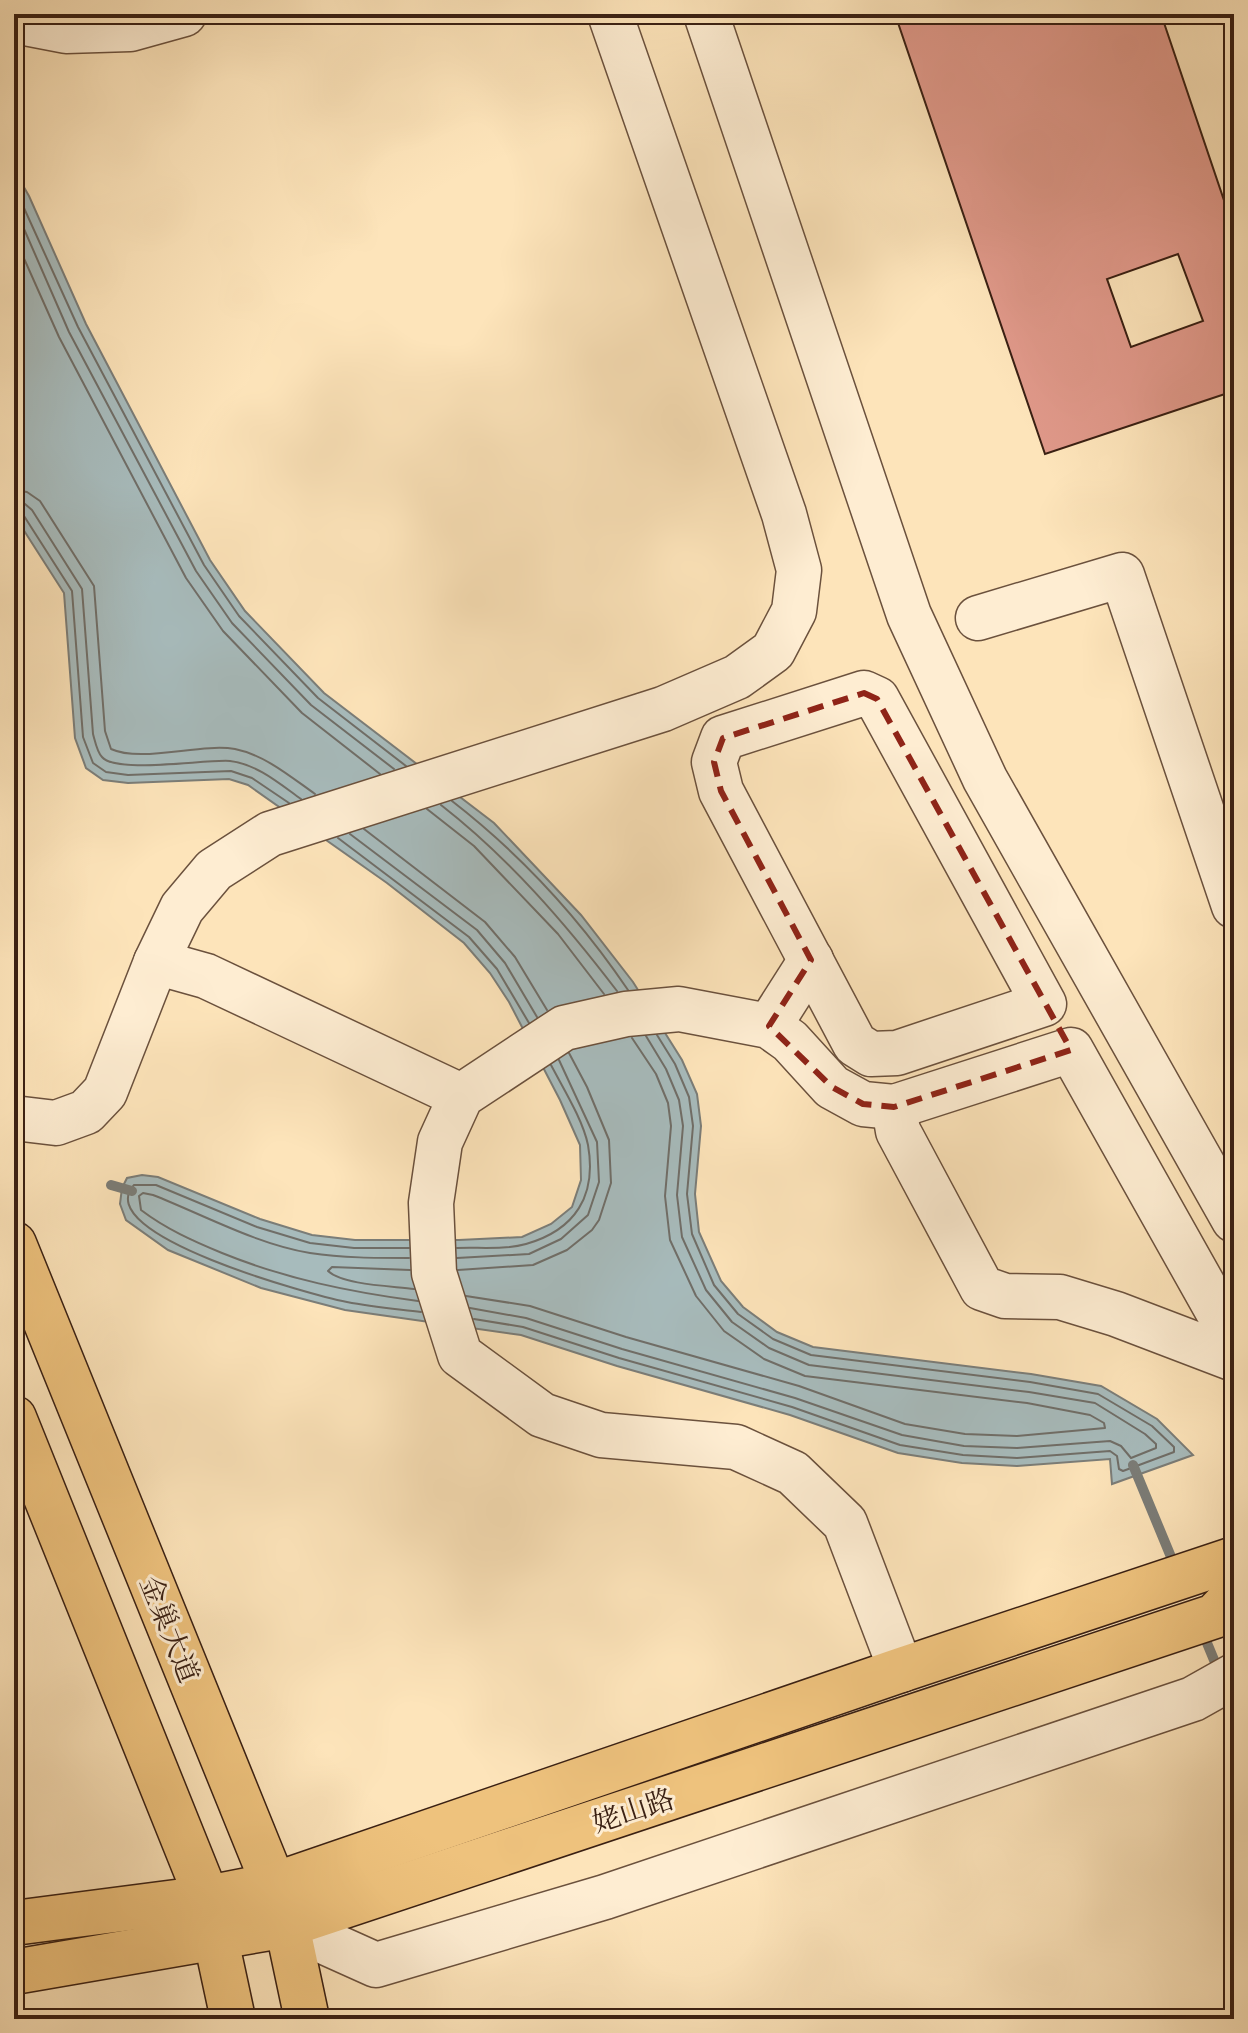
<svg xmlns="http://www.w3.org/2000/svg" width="1248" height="2033" font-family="'IM FELL Double Pica','Noto Serif SC',serif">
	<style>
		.water { fill: #a7bbbc; stroke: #7b7d78; stroke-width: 2 }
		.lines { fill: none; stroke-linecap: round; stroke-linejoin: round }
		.shore { stroke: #706e68; stroke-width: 2 }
		.stream { stroke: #7b7d78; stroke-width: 10 }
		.building { fill: #df9889; stroke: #3a2013; stroke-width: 2; fill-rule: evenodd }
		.minor-casing { stroke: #6b513d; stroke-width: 47 }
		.major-casing { stroke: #3a2013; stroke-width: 47 }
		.minor { stroke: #feedd2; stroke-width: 44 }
		.major { stroke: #eec27d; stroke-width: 44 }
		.marked { fill: none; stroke: #8f2418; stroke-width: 6; stroke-dasharray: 16 10; stroke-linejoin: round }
		.labels { text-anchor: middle; stroke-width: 6; stroke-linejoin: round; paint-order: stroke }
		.street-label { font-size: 28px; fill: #3a2013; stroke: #feedd2 }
	</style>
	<rect width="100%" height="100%" fill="#fde4ba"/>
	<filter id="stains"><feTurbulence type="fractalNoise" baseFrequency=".0025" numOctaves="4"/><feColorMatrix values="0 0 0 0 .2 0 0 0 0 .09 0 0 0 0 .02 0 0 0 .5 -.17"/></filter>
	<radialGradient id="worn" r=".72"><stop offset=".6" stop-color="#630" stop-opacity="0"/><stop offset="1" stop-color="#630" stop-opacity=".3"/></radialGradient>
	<polygon class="water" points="14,170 29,196 86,324 210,560 245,611 324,693 494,823 581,915 633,982 682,1060 697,1094 701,1126 695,1194 699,1232 721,1281 743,1307 777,1332 813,1347 1031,1374 1101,1386 1157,1419 1193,1455 1112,1484 1110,1459 1017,1466 962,1463 898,1453 790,1415 617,1366 521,1335 345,1310 261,1288 168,1250 126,1220 120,1204 122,1188 127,1178 142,1175 158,1177 260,1219 312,1235 355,1240 459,1240 522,1237 551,1224 572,1207 581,1180 580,1145 560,1100 509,1002 490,973 464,943 387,883 248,785 229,779 128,783 103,780 86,768 75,738 64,593 14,515"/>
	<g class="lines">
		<g class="shore">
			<polyline points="14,186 78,327 204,565 239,616 318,698 406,766"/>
			<polyline points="14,206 69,332 196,571 232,623 311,705 394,769"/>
			<polyline points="14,236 59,337 186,578 223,631 302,713 380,774"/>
			<path d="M14 490 27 492 40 501 94 586 105 731 111 749C142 763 200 743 235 749 265 755 291 777 315 794"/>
			<path d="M14 502 25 504 32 510 82 589 93 734C95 741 97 752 102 757 116 774 206 759 230 761 257 764 280 784 301 799"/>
			<polyline points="14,512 24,516 72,591 83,737 93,763 106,772 128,775 231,771 252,778 289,803"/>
			<path d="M452 801C519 853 580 919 628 990"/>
			<path d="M441 805C509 858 565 923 617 991"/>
			<polyline points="427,809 474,846 558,934 604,994"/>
			<polyline points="364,829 485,922 515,957 547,1010"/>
			<polyline points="350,834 477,930 505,963 537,1017"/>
			<polyline points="338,838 469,937 497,969 529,1023"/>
			<path d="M409 1248H354L310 1243 257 1227 156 1185H134C88 1235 316 1296 347 1302 372 1307 397 1309 421 1312"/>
			<path d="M457 1248C478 1247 505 1250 526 1244 575 1230 597 1196 588 1145 583 1120 563 1088 551 1065"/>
			<path d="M409 1258C376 1258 343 1258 310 1253 256 1244 204 1215 153 1195L143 1193 139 1196 141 1210C166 1229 193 1241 222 1253 286 1279 350 1292 418 1301"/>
			<polyline points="457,1258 529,1254 561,1239 588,1215 599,1182 597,1142 559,1060"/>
			<path d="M410 1270 332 1267 328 1271C343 1285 392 1286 414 1289"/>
			<polyline points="458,1270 533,1265 567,1250 592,1230 599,1220 611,1183 609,1140 587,1087 569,1053"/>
			<polyline points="466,1296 530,1306 626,1337 799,1386 905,1424 965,1434 1017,1436 1105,1428 1104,1423 1090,1415 1027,1403 805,1376 764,1359 724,1331 696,1296 670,1240 665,1196 671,1126 668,1103 656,1074 632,1038"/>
			<polyline points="470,1308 526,1318 622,1349 795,1398 902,1435 964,1446 1017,1448 1110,1441 1121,1446 1131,1458 1156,1448 1156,1444 1145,1434 1095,1403 1029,1392 809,1365 769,1348 732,1322 706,1290 682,1237 677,1195 683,1126 679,1100 666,1069 646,1036"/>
			<polyline points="474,1319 523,1327 619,1358 792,1407 900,1445 963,1455 1017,1458 1110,1451 1117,1456 1119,1469 1123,1471 1174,1452 1174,1447 1152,1426 1098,1394 1030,1382 811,1355 773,1339 738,1314 714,1285 692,1234 687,1194 693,1126 689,1097 675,1064 657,1035"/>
		</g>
		<g class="stream">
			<polyline points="111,1185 132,1191"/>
			<polyline points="1133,1465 1176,1569"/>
			<polyline points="1202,1631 1219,1672"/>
			<polyline points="1227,1690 1234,1708"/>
		</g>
	</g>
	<path class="building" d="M895 14H1161L1234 230V391L1045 454ZM1178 254 1203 321 1131 347 1107 279Z"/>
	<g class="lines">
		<defs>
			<g id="minor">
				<polyline points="706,14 909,615 985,779 1234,1220"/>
				<polyline points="14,21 66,31 130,29 184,14"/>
				<polyline points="978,618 1122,575 1234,906"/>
				<polygon points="864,693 877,699 1044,1004 897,1053 871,1054 855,1044 721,791 714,762 723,738"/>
				<polyline points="156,962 206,976 461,1096"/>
				<polyline points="769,1026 811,960"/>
				<polyline points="894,1107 898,1131 982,1288 1005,1296 1060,1297 1116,1314 1234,1359"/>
				<polyline points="14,1118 56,1123 86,1112 105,1092 156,962 182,908 214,870 270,834 663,709 737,677 773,651 794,611 799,570 784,514 610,14"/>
				<polyline points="901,1670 845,1523 793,1473 736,1447 601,1435 542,1415 460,1355 434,1273 431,1203 440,1142 461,1096 564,1028 626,1014 679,1009 769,1026 790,1041 832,1087 863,1104 894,1107 1071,1050 1221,1317 1234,1350"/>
				<polyline points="287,1925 376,1965 605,1897 1193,1699 1234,1676"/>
			</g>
			<g id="major">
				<polyline points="14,1244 274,1885 287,1925 307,2019"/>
				<polyline points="14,1418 207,1898 233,2019"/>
				<polyline points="14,1923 207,1898 274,1885 901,1670 1234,1559"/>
				<polyline points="14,1972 287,1925 1215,1616 1234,1596"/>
			</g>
		</defs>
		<use href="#minor" class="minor-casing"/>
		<use href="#major" class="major-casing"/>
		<use href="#minor" class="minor"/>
		<use href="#major" class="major"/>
	</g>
	<path class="marked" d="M864 693 877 699 1071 1050 894 1107 863 1104 832 1087 769 1026 811 960 721 791 714 762 723 738Z"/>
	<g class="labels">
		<g class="street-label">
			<text transform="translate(170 1629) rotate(68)" y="10">金巢大道</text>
			<text transform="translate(633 1810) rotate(-18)" y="10">姥山路</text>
		</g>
	</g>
	<rect width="1248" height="2033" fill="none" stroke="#fde4ba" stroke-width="48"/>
	<rect x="16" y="16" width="1216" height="2001" fill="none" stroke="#3a2013" stroke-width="4"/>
	<rect x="24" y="24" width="1200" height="1985" fill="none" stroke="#3a2013" stroke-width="2"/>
	<rect width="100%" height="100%" filter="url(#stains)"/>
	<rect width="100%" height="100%" fill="url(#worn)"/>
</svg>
